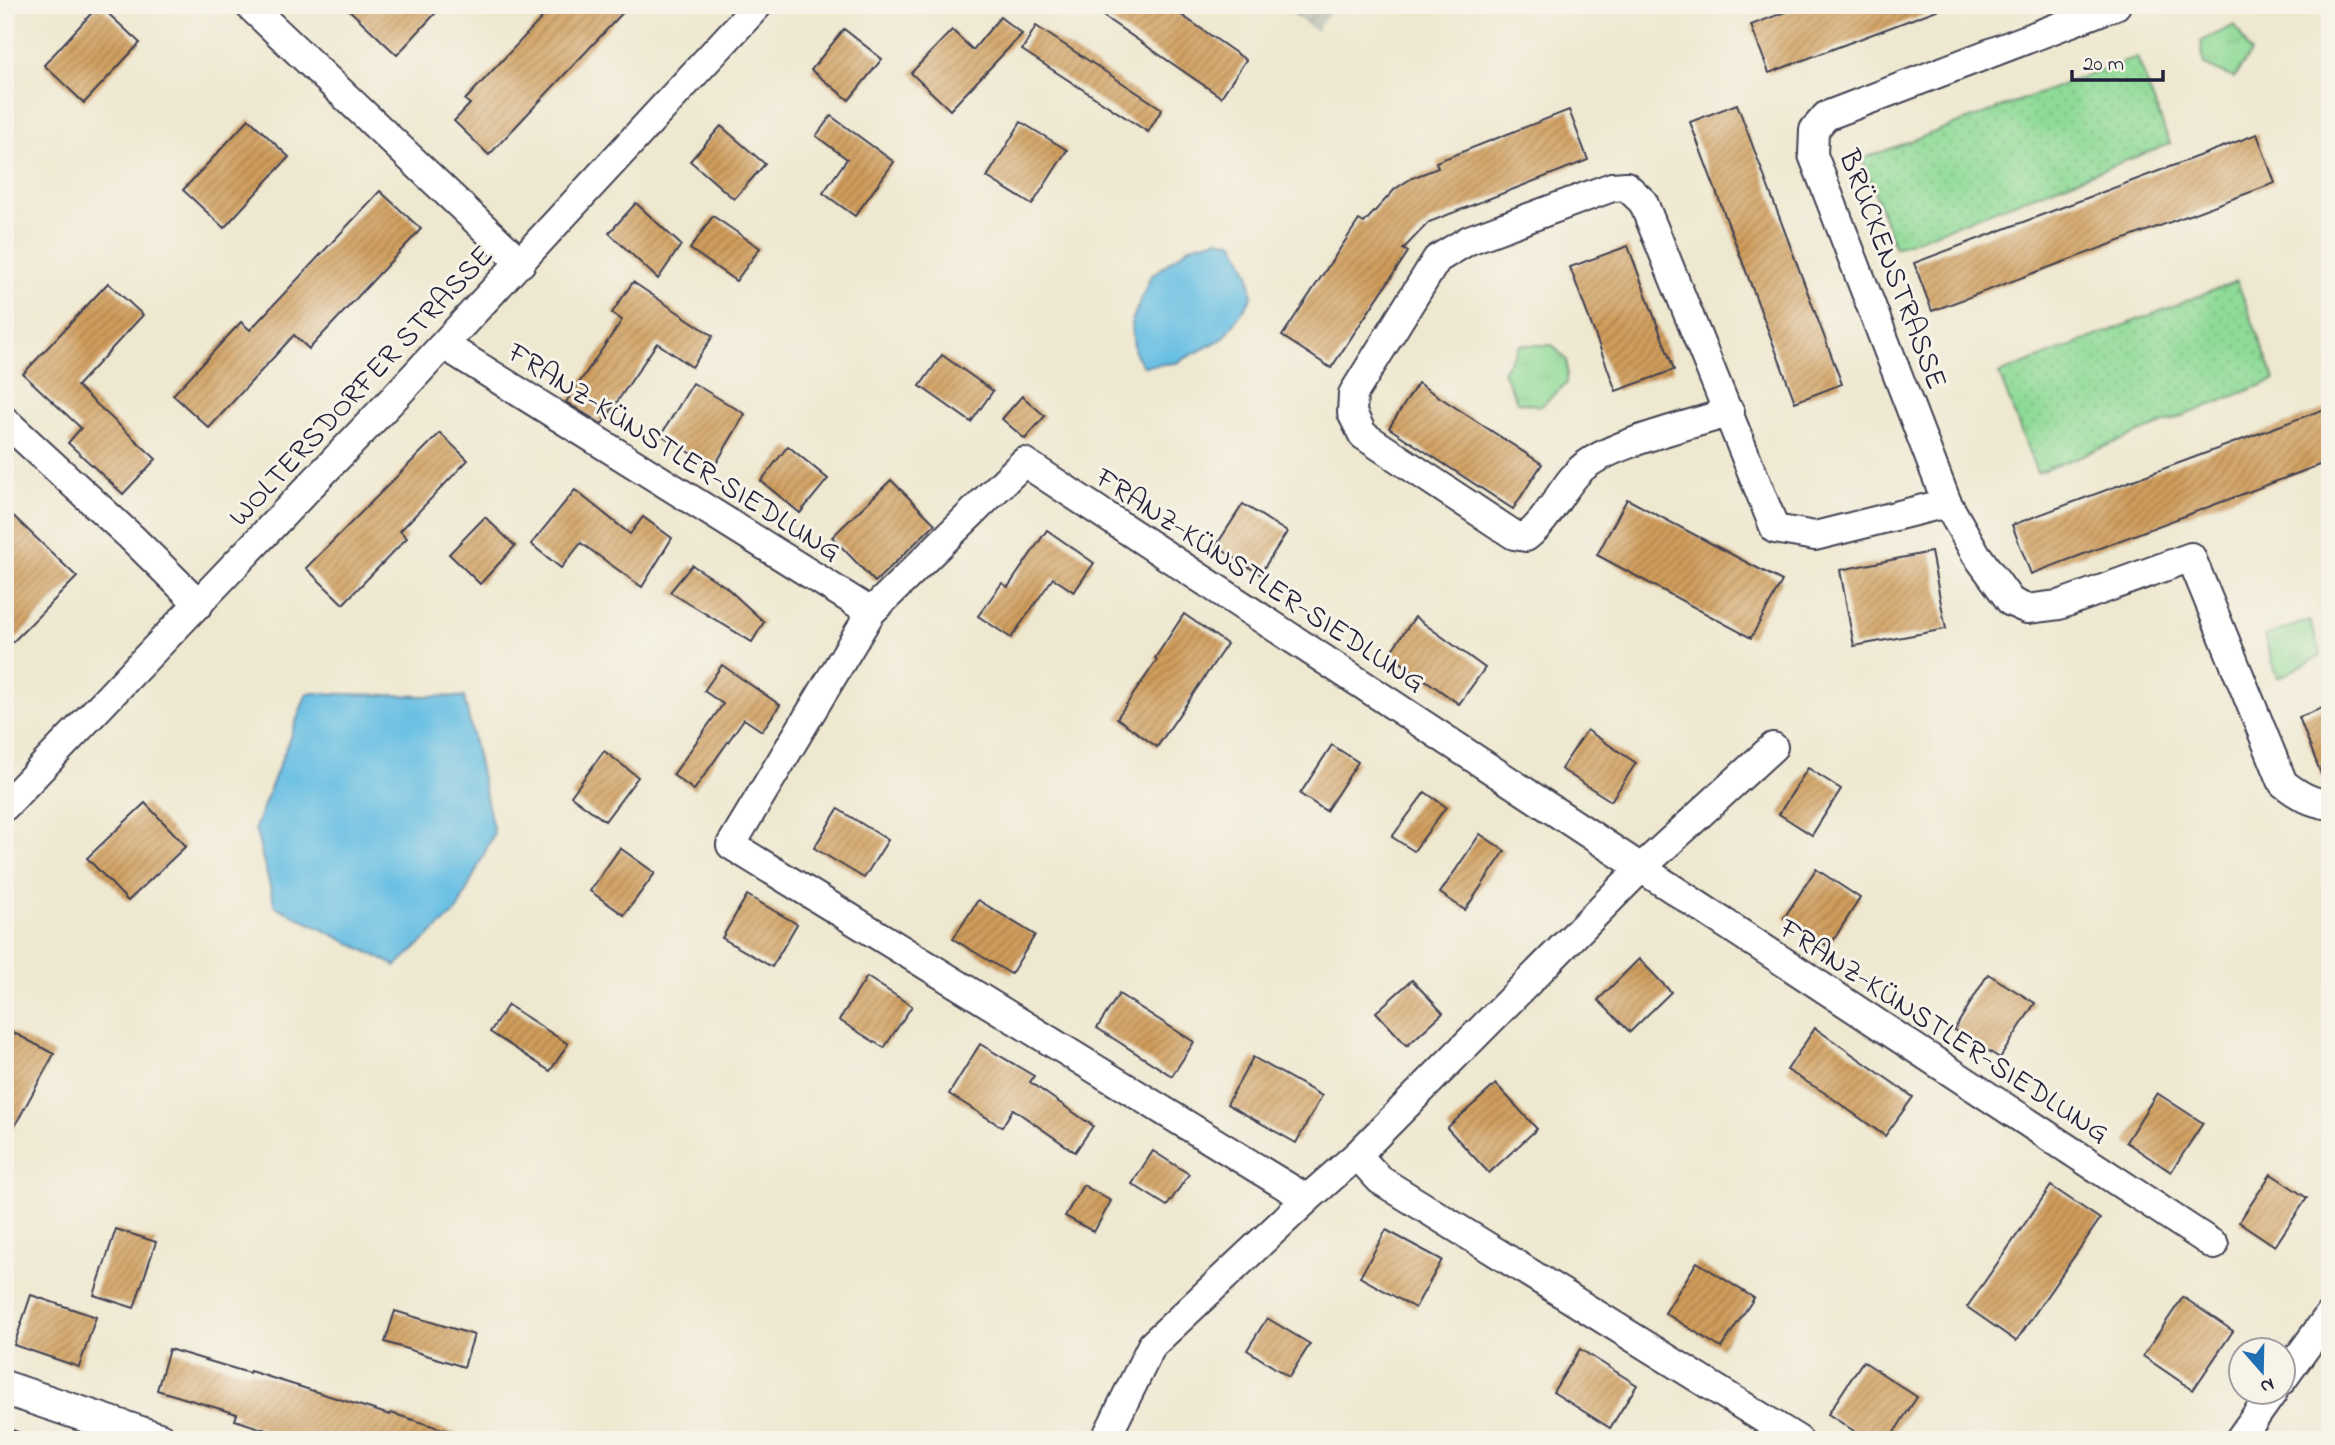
<svg xmlns="http://www.w3.org/2000/svg" width="2335" height="1445" font-family="'Indie Flower',sans-serif">
	<style>
		.industrial { fill: url(#industrial-furrows) }
		.grass { fill: url(#grass-dots); stroke: #587e69; stroke-width: 2 }
		.park { fill: url(#park-tufts); stroke: #587e69; stroke-width: 2 }
		.water { fill: #65bee3; stroke: #44708f; stroke-width: 2 }
		.building { fill: url(#building-hatch) }
		.lines { fill: none; stroke-linecap: round; stroke-linejoin: round }
		.minor-casing { stroke: #414051; stroke-width: 32 }
		.tertiary-casing { stroke: #414051; stroke-width: 37 }
		.minor { stroke: #fff; stroke-width: 28 }
		.tertiary { stroke: #fff; stroke-width: 33 }
		.tram { stroke: #22223b; stroke-width: 2 }
		.labels { text-anchor: middle; stroke-width: 6; stroke-linejoin: round; paint-order: stroke }
		.street-label { font-size: 30px; fill: #22223b; stroke: #f7f3e8 }
	</style>
	<defs>
		<pattern id="industrial-furrows" width="10" height="10" patternUnits="userSpaceOnUse" patternTransform="scale(1.75)"><rect width="10" height="10" fill="#c3c6b9"/><path d="M-1 1l2-2M0 10L10 0M9 11l2-2" fill="none" stroke="#a7aaa0"/></pattern>
		<pattern id="grass-dots" width="8" height="8" patternUnits="userSpaceOnUse" patternTransform="scale(1.75)"><rect width="8" height="8" fill="#8fda97"/><path d="M2 2h.1M6 6h.1" fill="none" stroke="#7bbb83" stroke-width="1.8" stroke-linecap="round"/></pattern>
		<pattern id="park-tufts" width="24" height="20" patternUnits="userSpaceOnUse" patternTransform="scale(1.75)"><rect width="24" height="20" fill="#8fda97"/><path d="M3 7l-1-3M5 7V3M7 7l1-3M15 17l-1-3M17 17v-4M19 17l1-3" fill="none" stroke="#7bbb83"/></pattern>
		<pattern id="building-hatch" width="6" height="6" patternUnits="userSpaceOnUse" patternTransform="scale(1.75)"><rect width="6" height="6" fill="#d09d5b"/><path d="M-1 1l2-2M0 6l6-6M5 7l2-2" fill="none" stroke="#a8804c"/></pattern>
	</defs>
	<rect width="100%" height="100%" fill="#f7f3e8"/>
	<filter id="ink" filterUnits="userSpaceOnUse"><feTurbulence type="fractalNoise" baseFrequency=".0143" numOctaves="2"/><feDisplacementMap in="SourceGraphic" scale="14" xChannelSelector="R" yChannelSelector="G"/><feConvolveMatrix kernelMatrix="1 2 1 2 8 2 1 2 1" color-interpolation-filters="sRGB"/></filter>
	<filter id="wash" filterUnits="userSpaceOnUse"><feTurbulence type="fractalNoise" baseFrequency=".00686" numOctaves="4" result="noise"/><feDisplacementMap in="SourceGraphic" scale="28" xChannelSelector="R" yChannelSelector="G"/><feGaussianBlur stdDeviation="1.57" result="paint"/><feColorMatrix in="noise" values="0 0 0 0 0 0 0 0 0 0 0 0 0 0 0 0 0 1.4 0 .05"/><feComposite in="paint" operator="in"/></filter>
	<g filter="url(#wash)">
		<rect width="100%" height="100%" fill="#eee8d0"/>
		<polygon class="industrial" points="1280,5 1335,5 1316,31"/>
		<g class="grass">
			<polygon points="2137,57 2170,144 1895,248 1862,159"/>
			<polygon points="2237,281 2275,380 2037,473 1999,374"/>
		</g>
		<g class="park">
			<polygon points="2235,25 2251,53 2234,78 2204,65 2201,41"/>
			<polygon points="1520,345 1552,345 1567,360 1567,383 1541,406 1517,402 1503,371"/>
			<polygon points="2310,620 2321,656 2278,678 2264,636"/>
		</g>
		<g class="water">
			<polygon points="1217,239 1234,242 1249,273 1252,297 1224,338 1176,363 1143,366 1135,354 1131,323 1151,276 1191,246"/>
			<polygon points="307,693 464,697 494,833 457,911 396,966 275,906 255,828"/>
		</g>
		<g id="blocks">
			<g class="building">
				<polygon points="99,5 140,43 84,103 44,65"/>
				<polygon points="344,5 443,5 397,55"/>
				<polygon points="554,5 630,5 489,155 454,121 470,104 465,100"/>
				<polygon points="1087,5 1167,5 1246,60 1221,97"/>
				<polygon points="1804,5 1942,5 1942,8 1769,73 1751,25"/>
				<polygon points="1000,17 1022,34 950,110 911,73 952,30 973,50"/>
				<polygon points="1036,26 1162,109 1148,132 1022,50"/>
				<polygon points="844,29 882,59 849,100 811,70"/>
				<polygon points="1737,104 1842,384 1795,402 1690,122"/>
				<polygon points="1569,110 1588,160 1429,222 1403,249 1408,252 1331,368 1282,336 1359,220 1364,223 1395,189 1412,178 1438,168 1436,162"/>
				<polygon points="831,116 894,162 855,216 823,193 847,159 816,136"/>
				<polygon points="249,119 289,157 224,228 183,190"/>
				<polygon points="1021,122 1067,150 1032,205 987,177"/>
				<polygon points="721,126 765,164 734,199 690,161"/>
				<polygon points="2257,134 2275,183 1932,311 1914,263"/>
				<polygon points="380,191 421,229 309,349 294,335 209,428 173,395 241,322 250,330"/>
				<polygon points="636,203 681,245 658,279 609,233"/>
				<polygon points="713,216 760,248 736,281 690,249"/>
				<polygon points="1628,246 1674,370 1616,391 1570,267"/>
				<polygon points="633,282 713,336 692,367 657,343 602,424 566,402 622,320 612,313"/>
				<polygon points="108,283 143,315 77,386 156,459 123,494 68,443 81,428 23,374"/>
				<polygon points="942,355 993,391 971,422 920,386"/>
				<polygon points="693,383 745,414 714,467 661,435"/>
				<polygon points="1418,383 1542,464 1513,509 1389,428"/>
				<polygon points="1022,396 1045,416 1025,439 1002,419"/>
				<polygon points="2330,407 2330,461 2031,574 2012,525"/>
				<polygon points="440,433 468,460 400,531 407,538 343,604 306,568"/>
				<polygon points="788,446 828,479 800,513 761,481"/>
				<polygon points="891,480 935,524 875,582 832,537"/>
				<polygon points="575,490 630,534 643,517 672,538 642,587 581,543 561,568 531,544"/>
				<polygon points="1627,499 1782,581 1751,638 1597,555"/>
				<polygon points="1243,504 1287,532 1260,574 1216,546"/>
				<polygon points="5,508 77,577 5,650"/>
				<polygon points="485,517 515,546 480,584 449,554"/>
				<polygon points="1047,530 1094,563 1074,592 1053,578 1011,638 978,616 1002,583 1008,587"/>
				<polygon points="1931,552 1946,629 1854,646 1840,570"/>
				<polygon points="692,565 726,587 764,622 752,642 670,592"/>
				<polygon points="1184,614 1227,644 1157,747 1117,718 1157,660 1155,658"/>
				<polygon points="1415,617 1485,668 1459,704 1389,654"/>
				<polygon points="722,665 780,705 762,731 744,719 694,790 673,775 723,704 704,691"/>
				<polygon points="2330,705 2330,788 2326,787 2299,717"/>
				<polygon points="1587,730 1636,763 1611,801 1561,769"/>
				<polygon points="1332,745 1358,762 1326,811 1300,794"/>
				<polygon points="604,751 638,777 605,821 571,796"/>
				<polygon points="1808,768 1841,789 1812,835 1779,814"/>
				<polygon points="1425,792 1446,807 1414,851 1392,837"/>
				<polygon points="145,803 186,846 128,901 87,858"/>
				<polygon points="838,809 888,840 864,878 814,848"/>
				<polygon points="1480,834 1505,851 1465,910 1440,893"/>
				<polygon points="620,848 655,873 624,915 590,891"/>
				<polygon points="1816,869 1860,898 1829,947 1784,918"/>
				<polygon points="747,895 797,924 772,967 722,938"/>
				<polygon points="978,900 1035,935 1011,974 953,939"/>
				<polygon points="1639,959 1671,992 1630,1032 1598,1000"/>
				<polygon points="1988,974 2035,1003 2000,1058 1954,1030"/>
				<polygon points="867,977 912,1006 884,1048 839,1020"/>
				<polygon points="1412,980 1443,1013 1407,1046 1376,1012"/>
				<polygon points="1119,994 1194,1042 1172,1076 1097,1028"/>
				<polygon points="508,1005 568,1044 550,1071 490,1032"/>
				<polygon points="5,1028 54,1054 5,1144"/>
				<polygon points="1815,1028 1913,1097 1885,1136 1825,1093 1787,1070"/>
				<polygon points="980,1044 1034,1076 1030,1082 1093,1126 1075,1152 1013,1109 1002,1127 949,1094"/>
				<polygon points="1253,1057 1322,1096 1296,1143 1227,1104"/>
				<polygon points="1496,1084 1537,1129 1489,1173 1447,1128"/>
				<polygon points="2157,1093 2203,1123 2171,1172 2126,1142"/>
				<polygon points="1153,1151 1189,1174 1167,1206 1132,1184"/>
				<polygon points="2271,1174 2307,1198 2275,1246 2239,1222"/>
				<polygon points="1083,1185 1111,1201 1094,1232 1065,1216"/>
				<polygon points="2051,1186 2100,1219 2016,1341 1967,1307"/>
				<polygon points="116,1229 156,1242 134,1308 94,1295"/>
				<polygon points="1386,1230 1442,1260 1415,1308 1360,1277"/>
				<polygon points="1697,1262 1754,1298 1721,1348 1665,1313"/>
				<polygon points="31,1295 96,1317 79,1367 14,1345"/>
				<polygon points="2183,1297 2233,1331 2193,1390 2143,1356"/>
				<polygon points="395,1311 474,1335 464,1367 385,1342"/>
				<polygon points="1267,1318 1310,1344 1289,1377 1247,1350"/>
				<polygon points="169,1349 249,1373 250,1371 390,1415 391,1413 458,1434 457,1440 296,1440 235,1420 237,1414 157,1390"/>
				<polygon points="1580,1349 1637,1385 1610,1428 1553,1392"/>
				<polygon points="1863,1361 1917,1397 1889,1440 1868,1440 1828,1414"/>
			</g>
		</g>
	</g>
	<g filter="url(#ink)">
		<use href="#blocks" fill-opacity="0" stroke="#414051" stroke-width="2"/>
		<g class="lines">
			<defs>
				<g id="minor">
					<polyline points="249,5 521,263"/>
					<path d="M2116 5 1826 116 1814 130 1813 155 1947 503 1976 554 2011 602 2027 609 2059 605 2191 557 2283 783C2298 795 2310 802 2330 805"/>
					<polyline points="444,345 871,612"/>
					<path d="M1730 412C1692 425 1606 444 1580 470 1559 491 1550 518 1526 537L1514 535 1363 435 1352 413 1353 394 1437 259 1469 240 1612 187 1626 186 1643 202 1775 529 1815 536 1947 503"/>
					<polyline points="5,421 131,537 199,604"/>
					<polyline points="5,806 394,398 758,5"/>
					<polyline points="1357,1155 1380,1180 1798,1440"/>
					<polyline points="1307,1199 731,845 871,612 1024,462 2214,1245"/>
					<polyline points="2282,1380 2330,1314"/>
					<polyline points="1105,1440 1152,1345 1307,1199 1357,1155 1640,869 1773,747"/>
					<polyline points="2239,1440 2273,1392"/>
				</g>
				<polyline id="tertiary" points="5,1388 160,1440"/>
			</defs>
			<use href="#minor" class="minor-casing"/>
			<use href="#tertiary" class="tertiary-casing"/>
			<use href="#minor" class="minor"/>
			<use href="#tertiary" class="tertiary"/>
			<polyline class="tram" points="5,1428 43,1440"/>
		</g>
	</g>
	<g class="labels">
		<g class="street-label">
			<text transform="translate(1894 269) rotate(69)" y="10">BRÜCKENSTRASSE</text>
			<text transform="translate(360 385) rotate(-47)" y="10">WOLTERSDORFER STRASSE</text>
			<text transform="translate(675 451) rotate(32)" y="10">FRANZ-KÜNSTLER-SIEDLUNG</text>
			<text transform="translate(1261 579) rotate(33)" y="10">FRANZ-KÜNSTLER-SIEDLUNG</text>
			<text transform="translate(1945 1030) rotate(33)" y="10">FRANZ-KÜNSTLER-SIEDLUNG</text>
		</g>
	</g>
	<rect width="2335" height="1445" fill="none" stroke="#f7f3e8" stroke-width="28"/>
	<g transform="translate(2262 1371) rotate(160)"><circle r="33" fill="#f7f3e8" stroke="#a29fa3" stroke-width="2"/>
	<path d="M0-5L12 26L0 18L-12 26Z" fill="#1f6fb2"/>
	<text y="-10" font-size="19" font-weight="bold" text-anchor="middle" fill="#22223b">N</text>
	</g>
	<path d="M2072 70v10h91v-10" fill="none" stroke="#22223b" stroke-width="3.5"/>
	<text x="2083" y="70" font-size="21" fill="#22223b" stroke="#f7f3e8" stroke-width="5" paint-order="stroke">20 m</text>
</svg>
